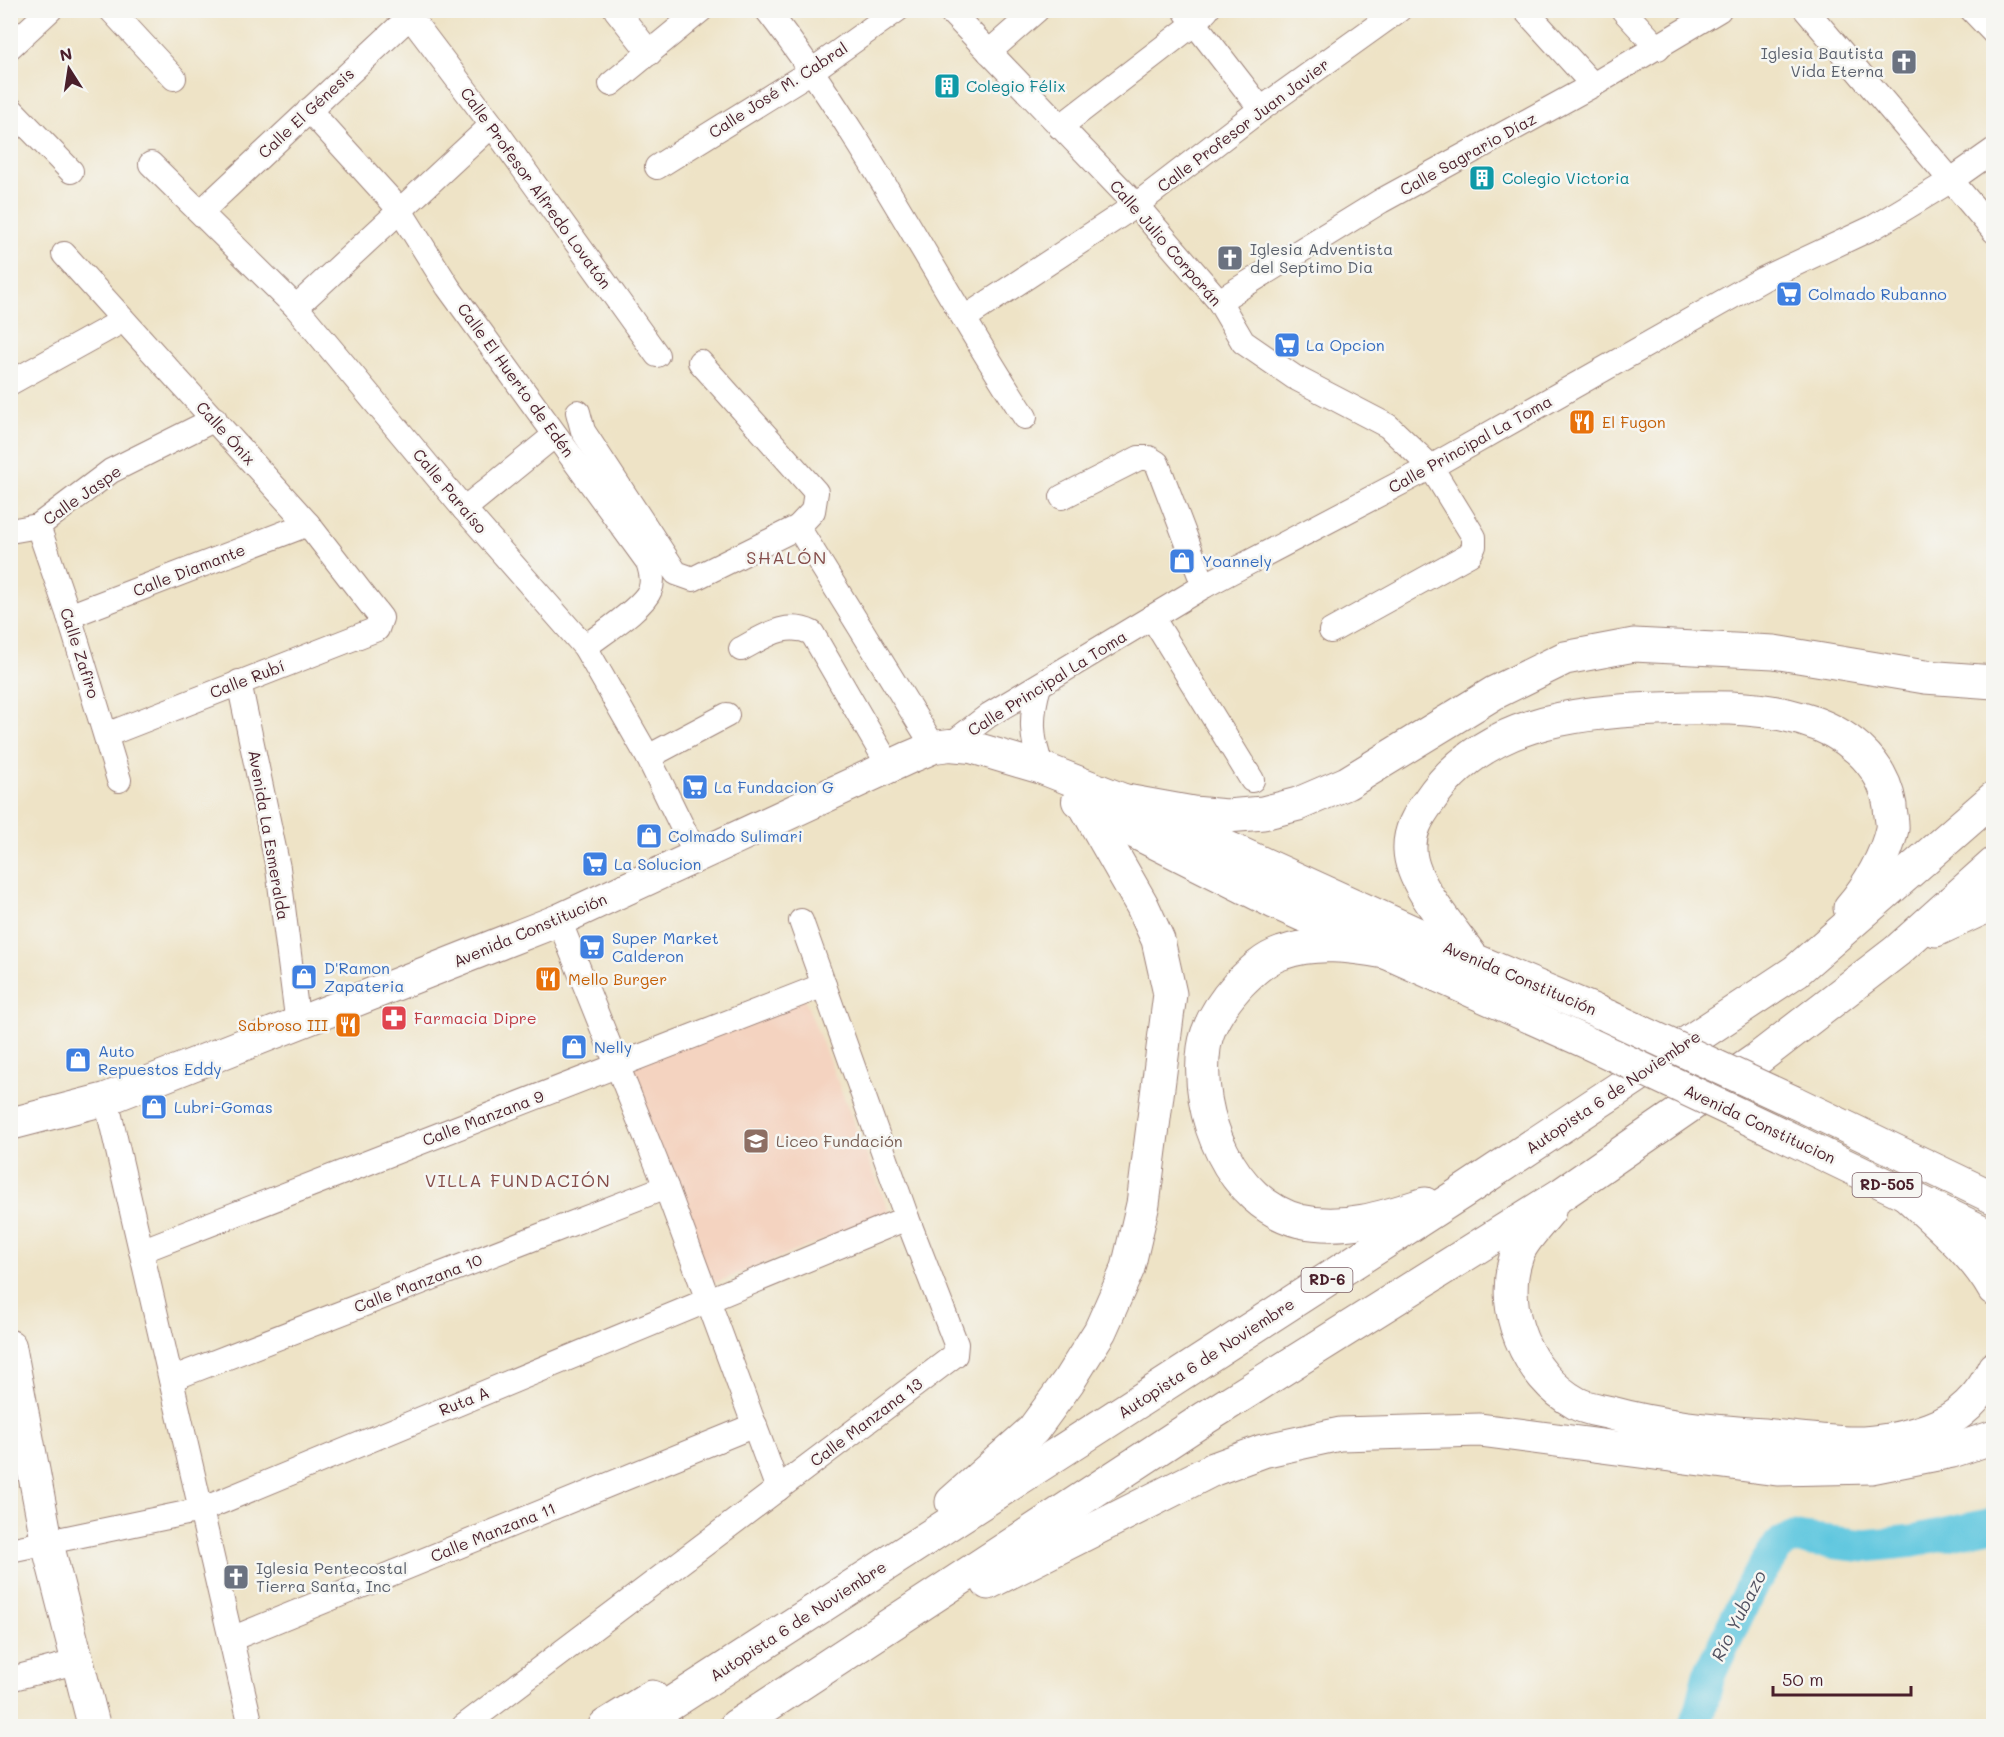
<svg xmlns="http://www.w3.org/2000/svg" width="2004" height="1737" font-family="Mali,sans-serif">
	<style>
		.built { fill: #f4d3c0 }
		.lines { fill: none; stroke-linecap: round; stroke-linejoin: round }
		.river { stroke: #61c7df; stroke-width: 33 }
		.minor-casing { stroke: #9c8178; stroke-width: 26 }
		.major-casing { stroke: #9c8178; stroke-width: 34 }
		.highway-casing { stroke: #9c8178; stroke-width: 35 }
		.minor { stroke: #fff; stroke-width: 24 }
		.major { stroke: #fff; stroke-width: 32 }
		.highway { stroke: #fff; stroke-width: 33 }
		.major-bridge-casing { stroke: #9c8178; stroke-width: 34; stroke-linecap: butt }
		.major-bridge { stroke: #fff; stroke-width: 32 }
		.labels { text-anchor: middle; stroke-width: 5; stroke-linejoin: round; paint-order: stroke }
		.shield { fill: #f6f6f2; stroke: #7e6067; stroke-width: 1.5 }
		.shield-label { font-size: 15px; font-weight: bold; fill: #4a1f2b }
		.worship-label { font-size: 16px; fill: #5b616d; stroke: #f6f6f2; text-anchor: start }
		.culture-label { font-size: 16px; fill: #0d838f; stroke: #f6f6f2; text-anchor: start }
		.street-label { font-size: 16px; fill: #4a1f2b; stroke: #f6f6f2 }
		.shop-label { font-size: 16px; fill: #366cbe; stroke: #f6f6f2; text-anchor: start }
		.food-label { font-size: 16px; fill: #c56008; stroke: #f6f6f2; text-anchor: start }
		.health-label { font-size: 16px; fill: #be3a42; stroke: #f6f6f2; text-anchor: start }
		.education-label { font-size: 16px; fill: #785e54; stroke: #f6f6f2; text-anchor: start }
		.neighbourhood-label { font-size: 18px; letter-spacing: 1.5px; fill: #854d4a; stroke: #f6f6f2 }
		.water-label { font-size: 18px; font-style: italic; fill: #515161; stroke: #f6f6f2 }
	</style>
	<rect width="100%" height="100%" fill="#f6f6f2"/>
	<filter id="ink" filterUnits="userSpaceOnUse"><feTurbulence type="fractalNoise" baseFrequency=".0167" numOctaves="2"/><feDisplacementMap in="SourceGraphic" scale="12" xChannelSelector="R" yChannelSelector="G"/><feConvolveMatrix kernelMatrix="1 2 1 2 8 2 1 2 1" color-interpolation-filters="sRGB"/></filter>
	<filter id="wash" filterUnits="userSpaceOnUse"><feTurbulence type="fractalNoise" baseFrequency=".008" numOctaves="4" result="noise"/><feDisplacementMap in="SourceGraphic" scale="24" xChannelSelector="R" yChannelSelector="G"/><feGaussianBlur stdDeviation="1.35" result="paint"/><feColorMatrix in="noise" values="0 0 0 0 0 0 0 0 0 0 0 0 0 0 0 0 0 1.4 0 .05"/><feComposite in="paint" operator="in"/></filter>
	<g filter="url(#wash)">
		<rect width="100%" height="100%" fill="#eee3c6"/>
		<polygon class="built" points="804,997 890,1214 707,1286 622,1068"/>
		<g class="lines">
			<polyline class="river" points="1696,1726 1709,1675 1751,1587 1777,1547 1792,1538 1866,1546 1913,1541 1994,1524"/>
		</g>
	</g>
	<g filter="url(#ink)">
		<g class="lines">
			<defs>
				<g id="minor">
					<polyline points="111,10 174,78"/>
					<polyline points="616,10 650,53"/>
					<path d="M767 10C866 138 937 282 1025 417"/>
					<polyline points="949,10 1136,205 1219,301 1243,342 1294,377 1388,426 1431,467 1474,537 1474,546 1470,554 1331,631"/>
					<polyline points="1525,10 1593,85"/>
					<polyline points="1623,10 1658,48"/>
					<polyline points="1806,10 1994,231"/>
					<polyline points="1972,10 1994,33"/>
					<polyline points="1186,12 1261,109"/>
					<polyline points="10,47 50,10"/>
					<polyline points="989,52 1037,10"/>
					<polyline points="611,84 701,10"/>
					<polyline points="10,108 71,171"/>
					<path d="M309 110 399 209 448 287 648 562C651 571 654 581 650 590 643 608 601 634 585 647"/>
					<polyline points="1060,127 1195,23 1207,10"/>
					<polyline points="151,164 296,307 464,509 585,647 648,757 697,857"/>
					<polyline points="657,167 813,70 897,10"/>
					<polyline points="202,211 404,22 414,22 492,125 657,355"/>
					<polyline points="64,254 308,524 381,618 377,629 106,735"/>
					<polyline points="1219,301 1381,201 1593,85 1719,10"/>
					<polyline points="296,307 492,125"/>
					<polyline points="966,317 1136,205 1261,109 1399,10"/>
					<polyline points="10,383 122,321"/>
					<polyline points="578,412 583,431 676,573 693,579 798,527 813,511 816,492 700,362"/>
					<polyline points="1062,497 1139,458 1149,458 1157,463 1204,586"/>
					<polyline points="464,509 555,435"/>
					<polyline points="38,526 69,616 119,780"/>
					<polyline points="798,527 934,747"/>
					<polyline points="10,531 38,526 111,471 215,419"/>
					<polyline points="69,616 308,524"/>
					<polyline points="1152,617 1252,780"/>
					<path d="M741 649C764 637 786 620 812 633L889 766"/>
					<polyline points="239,682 278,868 298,1025"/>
					<path d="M1039 686C1030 716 1031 739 1042 768"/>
					<polyline points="950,745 989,715 1204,586 1431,467 1763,279 1874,227 1950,181 1994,150"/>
					<polyline points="648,757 727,715"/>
					<polyline points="559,920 666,1187 778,1489"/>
					<polyline points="106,1099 251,1726"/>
					<polyline points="141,1251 824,985"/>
					<polyline points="171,1379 666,1187"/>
					<polyline points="10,1550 201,1510 907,1218"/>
					<polyline points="231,1639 755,1425"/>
					<polyline points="10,1679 80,1661"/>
					<polyline points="464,1726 955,1355 956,1344 907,1218 801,921"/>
				</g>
				<g id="major">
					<polyline points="1078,801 1114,822 1275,903 1590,1044"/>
					<polyline points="1794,1102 1994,1198"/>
					<polyline points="10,1124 106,1099 559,920 908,758 934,747 950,745 971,747 1042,768 1126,801 1473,959 1610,1017"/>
					<polyline points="1781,1134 1994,1237"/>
					<polyline points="10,1346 47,1542 94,1726"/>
				</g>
				<g id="highway">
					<polyline points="1126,801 1193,813 1227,816 1263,813 1298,804 1347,783 1494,693 1565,658 1634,645 1774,652 1925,677 1994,682"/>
					<polyline points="1936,930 1994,903"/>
					<path d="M1385 952C1351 946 1315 941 1282 953 1264 959 1251 972 1238 985 1223 1002 1207 1025 1204 1048 1195 1114 1230 1203 1300 1221 1343 1231 1385 1217 1425 1204"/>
					<path d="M1473 959C1453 930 1411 885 1410 850 1409 831 1418 816 1429 801 1481 723 1572 712 1658 709 1706 707 1756 705 1802 719 1844 731 1883 760 1890 806 1890 813 1893 822 1892 829 1886 857 1868 887 1850 908"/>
					<path d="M1907 1195C1938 1224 1973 1252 1994 1289"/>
					<path d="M1549 1211C1539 1224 1522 1240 1517 1255 1498 1308 1527 1376 1576 1403 1586 1409 1600 1410 1611 1413 1661 1427 1712 1431 1764 1435 1792 1438 1821 1442 1849 1443 1875 1444 1906 1438 1930 1429 1958 1419 1982 1396 1994 1368"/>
					<polyline points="952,1502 1033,1430 1068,1382 1100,1331 1128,1268 1143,1204 1170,994 1158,940 1142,905 1086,807"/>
					<polyline points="988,1583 1214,1469 1263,1451 1340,1434 1480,1430 1777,1469 1871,1467 1952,1451 1994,1437"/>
					<polyline points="605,1726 652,1697"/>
					<polyline points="636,1726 1461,1193 1796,971 1994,798"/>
					<polyline points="736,1726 1205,1418 1562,1194 1756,1060 1897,951 1994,864"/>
				</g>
			</defs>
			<use href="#minor" class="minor-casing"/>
			<use href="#major" class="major-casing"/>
			<use href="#highway" class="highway-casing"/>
			<use href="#minor" class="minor"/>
			<use href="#major" class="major"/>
			<use href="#highway" class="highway"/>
			<defs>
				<g id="major-bridge">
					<polyline points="1610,1017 1794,1102"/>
					<polyline points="1590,1044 1781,1134"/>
				</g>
			</defs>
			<use href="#major-bridge" class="major-bridge-casing"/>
			<use href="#major-bridge" class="major-bridge"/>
		</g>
	</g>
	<defs>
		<symbol id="church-square" viewBox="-11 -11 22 22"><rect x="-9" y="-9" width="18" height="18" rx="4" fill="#6b7280" stroke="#f6f6f2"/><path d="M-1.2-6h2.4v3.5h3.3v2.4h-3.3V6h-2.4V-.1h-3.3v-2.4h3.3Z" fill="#fff"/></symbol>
		<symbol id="building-square" viewBox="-11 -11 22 22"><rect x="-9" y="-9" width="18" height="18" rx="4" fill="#0f9aa8" stroke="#f6f6f2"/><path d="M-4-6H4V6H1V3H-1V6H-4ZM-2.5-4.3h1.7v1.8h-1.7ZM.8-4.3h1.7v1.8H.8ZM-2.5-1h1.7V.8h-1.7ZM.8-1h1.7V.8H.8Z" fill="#fff"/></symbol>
		<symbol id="supermarket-square" viewBox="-11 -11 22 22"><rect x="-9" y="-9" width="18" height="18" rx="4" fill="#3f7fe0" stroke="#f6f6f2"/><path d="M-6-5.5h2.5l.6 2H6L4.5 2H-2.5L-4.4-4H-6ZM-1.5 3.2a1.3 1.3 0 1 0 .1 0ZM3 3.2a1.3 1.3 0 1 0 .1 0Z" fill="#fff"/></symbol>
		<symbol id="restaurant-square" viewBox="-11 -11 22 22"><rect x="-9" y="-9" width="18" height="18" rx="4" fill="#e8710a" stroke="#f6f6f2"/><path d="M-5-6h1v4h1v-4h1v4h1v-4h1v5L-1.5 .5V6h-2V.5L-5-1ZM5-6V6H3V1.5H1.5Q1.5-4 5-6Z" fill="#fff"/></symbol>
		<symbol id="shop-square" viewBox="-11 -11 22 22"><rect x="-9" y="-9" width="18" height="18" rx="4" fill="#3f7fe0" stroke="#f6f6f2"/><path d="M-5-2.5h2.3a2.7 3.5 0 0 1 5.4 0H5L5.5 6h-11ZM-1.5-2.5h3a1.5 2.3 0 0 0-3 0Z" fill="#fff"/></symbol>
		<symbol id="pharmacy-square" viewBox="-11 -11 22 22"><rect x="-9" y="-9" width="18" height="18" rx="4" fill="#e0444e" stroke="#f6f6f2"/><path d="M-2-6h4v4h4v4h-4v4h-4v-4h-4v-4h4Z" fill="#fff"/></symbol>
		<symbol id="school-square" viewBox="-11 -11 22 22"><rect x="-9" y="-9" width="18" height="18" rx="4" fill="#8d6e63" stroke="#f6f6f2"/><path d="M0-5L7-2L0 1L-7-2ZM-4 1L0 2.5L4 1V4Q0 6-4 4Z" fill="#fff"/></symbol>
	</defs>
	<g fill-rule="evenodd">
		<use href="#church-square" x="1889" y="47" width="30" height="30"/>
		<use href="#building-square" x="932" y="71" width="30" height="30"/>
		<use href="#building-square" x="1467" y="163" width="30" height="30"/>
		<use href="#church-square" x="1215" y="243" width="30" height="30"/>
		<use href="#supermarket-square" x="1774" y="279" width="30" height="30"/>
		<use href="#supermarket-square" x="1272" y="330" width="30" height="30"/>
		<use href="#restaurant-square" x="1567" y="407" width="30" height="30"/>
		<use href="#shop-square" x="1167" y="546" width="30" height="30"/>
		<use href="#supermarket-square" x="680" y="772" width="30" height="30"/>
		<use href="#shop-square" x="634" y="821" width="30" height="30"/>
		<use href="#supermarket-square" x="580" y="849" width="30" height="30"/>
		<use href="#supermarket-square" x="577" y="932" width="30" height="30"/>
		<use href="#shop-square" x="289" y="962" width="30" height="30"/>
		<use href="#restaurant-square" x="533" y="964" width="30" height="30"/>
		<use href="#pharmacy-square" x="379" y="1003" width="30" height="30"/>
		<use href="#restaurant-square" x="333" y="1010" width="30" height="30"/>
		<use href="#shop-square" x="559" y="1032" width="30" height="30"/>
		<use href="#shop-square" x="63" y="1045" width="30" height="30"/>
		<use href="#shop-square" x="139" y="1092" width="30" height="30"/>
		<use href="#school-square" x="741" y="1126" width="30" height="30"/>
		<use href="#church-square" x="221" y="1562" width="30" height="30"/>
	</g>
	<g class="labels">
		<g class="shield">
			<rect x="1852.5" y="1173" width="69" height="24" rx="4.5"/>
			<rect x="1301.5" y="1268" width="51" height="24" rx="4.5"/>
		</g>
		<g class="shield-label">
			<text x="1887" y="1190">RD-505</text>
			<text x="1327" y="1285">RD-6</text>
		</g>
		<g class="worship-label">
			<text x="1884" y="59" text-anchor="end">Iglesia Bautista<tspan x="1884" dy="18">Vida Eterna</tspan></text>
			<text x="1250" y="255">Iglesia Adventista<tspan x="1250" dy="18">del Septimo Dia</tspan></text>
			<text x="256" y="1574">Iglesia Pentecostal<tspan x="256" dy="18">Tierra Santa, Inc</tspan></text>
		</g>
		<g class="culture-label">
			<text x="966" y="92">Colegio Félix</text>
			<text x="1502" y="184">Colegio Victoria</text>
		</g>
		<g class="street-label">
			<text transform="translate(778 90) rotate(-33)" y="6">Calle José M. Cabral</text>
			<text transform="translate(306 113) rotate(-43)" y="6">Calle El Génesis</text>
			<text transform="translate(1243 125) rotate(-37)" y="6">Calle Profesor Juan Javier</text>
			<text transform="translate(1468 154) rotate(-29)" y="6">Calle Sagrario Díaz</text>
			<text transform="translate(536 188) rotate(54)" y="6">Calle Profesor Alfredo Lovatón</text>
			<text transform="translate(1166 243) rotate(49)" y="6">Calle Julio Corporán</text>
			<text transform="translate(516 380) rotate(54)" y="6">Calle El Huerto de Edén</text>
			<text transform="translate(226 433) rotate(48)" y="6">Calle Ónix</text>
			<text transform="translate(1470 444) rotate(-29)" y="6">Calle Principal La Toma</text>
			<text transform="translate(450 491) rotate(50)" y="6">Calle Paraíso</text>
			<text transform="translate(82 495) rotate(-35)" y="6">Calle Jaspe</text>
			<text transform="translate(189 570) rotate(-21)" y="6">Calle Diamante</text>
			<text transform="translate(80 653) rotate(72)" y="6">Calle Zafiro</text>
			<text transform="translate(247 679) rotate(-21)" y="6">Calle Rubí</text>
			<text transform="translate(1047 683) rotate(-32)" y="6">Calle Principal La Toma</text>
			<text transform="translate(269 835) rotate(80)" y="6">Avenida La Esmeralda</text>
			<text transform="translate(530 930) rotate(-23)" y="6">Avenida Constitución</text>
			<text transform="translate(1520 978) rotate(23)" y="6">Avenida Constitución</text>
			<text transform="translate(1613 1092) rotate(-34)" y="6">Autopista 6 de Noviembre</text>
			<text transform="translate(483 1118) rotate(-21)" y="6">Calle Manzana 9</text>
			<text transform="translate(1760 1124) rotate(25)" y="6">Avenida Constitucion</text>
			<text transform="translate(418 1283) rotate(-21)" y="6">Calle Manzana 10</text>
			<text transform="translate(1206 1358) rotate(-33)" y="6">Autopista 6 de Noviembre</text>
			<text transform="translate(464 1401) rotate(-22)" y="6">Ruta A</text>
			<text transform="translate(866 1422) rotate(-37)" y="6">Calle Manzana 13</text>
			<text transform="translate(493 1532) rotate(-22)" y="6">Calle Manzana 11</text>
			<text transform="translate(798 1621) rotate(-33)" y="6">Autopista 6 de Noviembre</text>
		</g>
		<g class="shop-label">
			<text x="1808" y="300">Colmado Rubanno</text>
			<text x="1306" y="351">La Opcion</text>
			<text x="1202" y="567">Yoannely</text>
			<text x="714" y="793">La Fundacion G</text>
			<text x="668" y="842">Colmado Sulimari</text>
			<text x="614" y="870">La Solucion</text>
			<text x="612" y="944">Super Market<tspan x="612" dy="18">Calderon</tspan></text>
			<text x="324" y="974">D'Ramon<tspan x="324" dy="18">Zapateria</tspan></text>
			<text x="594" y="1053">Nelly</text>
			<text x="98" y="1057">Auto<tspan x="98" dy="18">Repuestos Eddy</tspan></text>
			<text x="174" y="1113">Lubri-Gomas</text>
		</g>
		<g class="food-label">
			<text x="1602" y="428">El Fugon</text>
			<text x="568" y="985">Mello Burger</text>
			<text x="328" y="1031" text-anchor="end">Sabroso III</text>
		</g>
		<g class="health-label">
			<text x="414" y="1024">Farmacia Dipre</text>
		</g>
		<g class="education-label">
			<text x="776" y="1147">Liceo Fundación</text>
		</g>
		<g class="neighbourhood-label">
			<text x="787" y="564">SHALÓN</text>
			<text x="518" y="1187">VILLA FUNDACIÓN</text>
		</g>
		<g class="water-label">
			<text transform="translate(1739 1616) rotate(-63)" y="6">Río Yubazo</text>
		</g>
	</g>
	<rect width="2004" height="1737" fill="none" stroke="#f6f6f2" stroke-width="36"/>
	<g transform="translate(69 69) rotate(348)" stroke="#f6f6f2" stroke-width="4.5" paint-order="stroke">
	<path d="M0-4.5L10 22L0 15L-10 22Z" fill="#4a1f2b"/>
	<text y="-9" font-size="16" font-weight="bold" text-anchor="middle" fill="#4a1f2b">N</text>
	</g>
	<path d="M1773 1686v9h138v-9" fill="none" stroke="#4a1f2b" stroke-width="3"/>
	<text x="1782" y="1686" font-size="18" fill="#4a1f2b" stroke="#f6f6f2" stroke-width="4.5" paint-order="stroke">50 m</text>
</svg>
